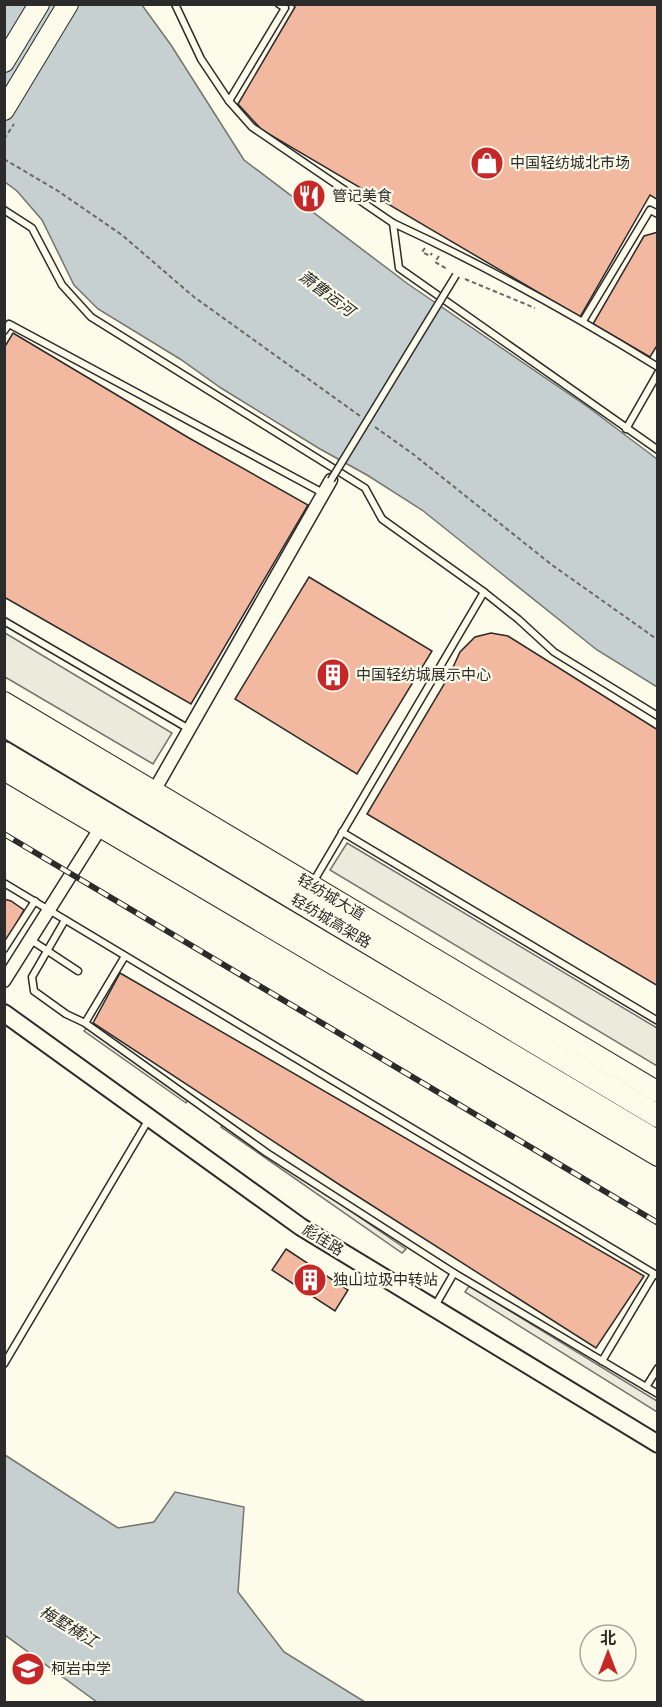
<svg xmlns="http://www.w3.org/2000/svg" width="662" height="1707" font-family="Quicksand,'Noto Sans SC',sans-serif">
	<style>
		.parking { fill: #eceadb; stroke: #74746e; stroke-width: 1.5 }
		.water { fill: #c7d0d0; stroke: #74746e; stroke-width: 1.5 }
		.building { fill: #f2b8a0; stroke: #2b2b2b; stroke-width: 1.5 }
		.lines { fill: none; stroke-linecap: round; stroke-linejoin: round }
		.lane-casing { stroke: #2b2b2b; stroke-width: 9 }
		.street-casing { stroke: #2b2b2b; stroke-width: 15 }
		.secondary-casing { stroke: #2b2b2b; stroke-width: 20 }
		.primary-casing { stroke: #2b2b2b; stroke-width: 22 }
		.highway-casing { stroke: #2b2b2b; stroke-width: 26 }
		.path { stroke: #6a6964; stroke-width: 2; stroke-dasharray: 4.5 3; stroke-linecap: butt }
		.lane { stroke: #fdfbea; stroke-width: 6 }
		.street { stroke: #fdfbea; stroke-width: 12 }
		.secondary { stroke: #fdfbea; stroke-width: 16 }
		.primary { stroke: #fdfbea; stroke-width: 20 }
		.highway { stroke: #fdfbea; stroke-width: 22 }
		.rail-casing { stroke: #2b2b2b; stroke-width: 6 }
		.rail { stroke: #fdfbea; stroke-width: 4; stroke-dasharray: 11; stroke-linecap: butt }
		.lane-bridge-casing { stroke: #2b2b2b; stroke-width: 9; stroke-linecap: butt }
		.lane-bridge { stroke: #fdfbea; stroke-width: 6 }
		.labels { text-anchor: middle; stroke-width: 4.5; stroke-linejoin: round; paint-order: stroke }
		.poi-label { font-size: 15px; fill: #2b2b2b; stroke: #fdfbea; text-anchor: start }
		.street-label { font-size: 15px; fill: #2b2b2b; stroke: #fdfbea }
		.water-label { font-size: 16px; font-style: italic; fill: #2b2b2b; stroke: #fdfbea }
	</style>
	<rect width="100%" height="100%" fill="#fdfbea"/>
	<g class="parking">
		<polygon points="5,633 172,733 153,764 5,677"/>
		<polygon points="347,843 657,1028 657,1066 330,870"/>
		<polygon points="87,1027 188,1099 186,1103 84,1031"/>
		<polygon points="223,1124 406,1249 402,1253 221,1127"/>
		<polygon points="469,1286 657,1401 657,1412 465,1292"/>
	</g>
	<g class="water">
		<polygon points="5,5 142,5 171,45 244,160 408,284 588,407 657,459 657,687 597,650 422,510 367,475 320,449 221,388 180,359 98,309 74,285 42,220 17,191 5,182"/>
		<polygon points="5,1455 118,1528 154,1522 175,1492 244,1507 238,1592 284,1652 365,1702 97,1702 5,1635"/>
	</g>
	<g class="building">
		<polygon points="292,4 658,4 658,200 650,195 580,317 262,130 238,104 295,7"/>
		<polygon points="658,232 658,344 650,357 593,324 644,236"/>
		<polygon points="13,333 189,438 308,505 191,704 4,597 4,348"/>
		<polygon points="309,577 432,651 357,774 235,699"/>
		<polygon points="491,633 508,636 658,730 658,986 367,814 449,676 460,652 475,637"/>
		<polygon points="4,899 11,901 24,910 4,945"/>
		<polygon points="120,973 644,1276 596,1348 343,1187 93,1023"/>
		<polygon points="286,1249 348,1290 335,1311 272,1270"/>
	</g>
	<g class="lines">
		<defs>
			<g id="lane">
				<polyline points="175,4 201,59 229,101 252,127 393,223 399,268 658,450"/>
				<polyline points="229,101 285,8 279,4"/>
				<polyline points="4,210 32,228 62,285 91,317 365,488 382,519 484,592 518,619 554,652 658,716"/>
				<path d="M393 223C484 265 572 314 658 367"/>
				<polyline points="583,321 650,210 658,214"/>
				<polyline points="4,331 9,324 323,493"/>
				<polyline points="626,429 658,373"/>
				<polyline points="4,621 189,729"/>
				<polyline points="342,832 658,1021"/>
				<polyline points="4,883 658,1276"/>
				<polyline points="312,884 484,592"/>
				<polyline points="65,920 32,977 34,991 66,1014 85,1023 267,1153 454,1273 658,1394"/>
				<polyline points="31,940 78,971"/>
				<polyline points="4,949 35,901"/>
				<polyline points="85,1023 125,956"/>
				<polyline points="435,1306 454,1273"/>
				<polyline points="602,1361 654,1274"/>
				<polyline points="4,1364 149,1119"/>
				<polyline points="646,1387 658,1368"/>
			</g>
			<g id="street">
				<polyline points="154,791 331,480"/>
				<polyline points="4,981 101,827"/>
			</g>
			<polyline id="secondary" points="4,1013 301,1227 658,1444"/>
			<g id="primary">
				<polyline points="4,62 39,4"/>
				<polyline points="4,110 68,4"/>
				<polyline points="4,702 658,1092"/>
				<polyline points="4,770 658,1156"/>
			</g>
			<g id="highway">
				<polyline points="4,725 658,1116"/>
				<polyline points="4,753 658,1142"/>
			</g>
		</defs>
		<use href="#lane" class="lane-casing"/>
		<use href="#street" class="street-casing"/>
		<use href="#secondary" class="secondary-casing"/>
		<use href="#primary" class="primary-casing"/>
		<use href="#highway" class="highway-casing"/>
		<g class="path">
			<polyline points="4,139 14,124"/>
			<polyline points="4,159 58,191 122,235 194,297 360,416"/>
			<polyline points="425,248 422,252 430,256 432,253"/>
			<polyline points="439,256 435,262 447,269"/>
			<polyline points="465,279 535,308"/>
			<polyline points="375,427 413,454 552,565 658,640"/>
		</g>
		<use href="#lane" class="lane"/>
		<use href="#street" class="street"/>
		<use href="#secondary" class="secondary"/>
		<use href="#primary" class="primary"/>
		<use href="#highway" class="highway"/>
		<defs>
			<polyline id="rail" points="4,834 658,1223"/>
		</defs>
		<use href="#rail" class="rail-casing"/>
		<use href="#rail" class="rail"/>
		<defs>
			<polyline id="lane-bridge" points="331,480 456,275"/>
		</defs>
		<use href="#lane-bridge" class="lane-bridge-casing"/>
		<use href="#lane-bridge" class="lane-bridge"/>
	</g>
	<defs>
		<symbol id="shop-disc" viewBox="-11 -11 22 22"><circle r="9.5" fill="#c62828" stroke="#fdfbea"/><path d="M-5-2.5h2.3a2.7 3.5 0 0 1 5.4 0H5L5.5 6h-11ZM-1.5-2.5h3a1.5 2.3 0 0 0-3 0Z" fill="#fff"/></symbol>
		<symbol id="restaurant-disc" viewBox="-11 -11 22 22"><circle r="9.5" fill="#c62828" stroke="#fdfbea"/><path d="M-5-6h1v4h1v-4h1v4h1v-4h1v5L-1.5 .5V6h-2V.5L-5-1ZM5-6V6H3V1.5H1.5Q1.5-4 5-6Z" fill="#fff"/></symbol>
		<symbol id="building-disc" viewBox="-11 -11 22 22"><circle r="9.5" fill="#c62828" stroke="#fdfbea"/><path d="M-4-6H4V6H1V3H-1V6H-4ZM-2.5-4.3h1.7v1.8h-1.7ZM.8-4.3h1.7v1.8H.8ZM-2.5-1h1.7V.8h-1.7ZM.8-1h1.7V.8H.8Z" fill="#fff"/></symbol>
		<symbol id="school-disc" viewBox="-11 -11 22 22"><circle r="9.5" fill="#c62828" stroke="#fdfbea"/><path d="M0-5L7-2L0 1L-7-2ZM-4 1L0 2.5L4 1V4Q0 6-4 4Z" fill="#fff"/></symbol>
	</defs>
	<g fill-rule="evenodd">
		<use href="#shop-disc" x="468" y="144" width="38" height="38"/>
		<use href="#restaurant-disc" x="290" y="177" width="38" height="38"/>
		<use href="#building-disc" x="314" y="656" width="38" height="38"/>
		<use href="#building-disc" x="291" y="1261" width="38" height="38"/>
		<use href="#school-disc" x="9" y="1650" width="38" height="38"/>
	</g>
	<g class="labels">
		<g class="poi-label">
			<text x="510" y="168">中国轻纺城北市场</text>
			<text x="332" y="201">管记美食</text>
			<text x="356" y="680">中国轻纺城展示中心</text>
			<text x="333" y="1285">独山垃圾中转站</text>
			<text x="51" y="1674">柯岩中学</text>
		</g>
		<g class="street-label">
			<text transform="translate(331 897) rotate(31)" y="5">轻纺城大道</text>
			<text transform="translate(331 921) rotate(31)" y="5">轻纺城高架路</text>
			<text transform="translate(323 1240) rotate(32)" y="5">彪佳路</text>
		</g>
		<g class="water-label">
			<text transform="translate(327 293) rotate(37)" y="6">萧曹运河</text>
			<text transform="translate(69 1626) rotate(31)" y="6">梅墅横江</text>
		</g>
	</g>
	<rect width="662" height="1707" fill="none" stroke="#2b2b2b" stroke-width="12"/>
	<g transform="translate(608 1653)"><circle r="28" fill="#fdfbea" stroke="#a9a89e" stroke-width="1.5"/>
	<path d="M0-4.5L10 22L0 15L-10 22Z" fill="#c62828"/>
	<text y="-9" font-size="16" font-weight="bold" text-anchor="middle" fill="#2b2b2b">北</text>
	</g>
</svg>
